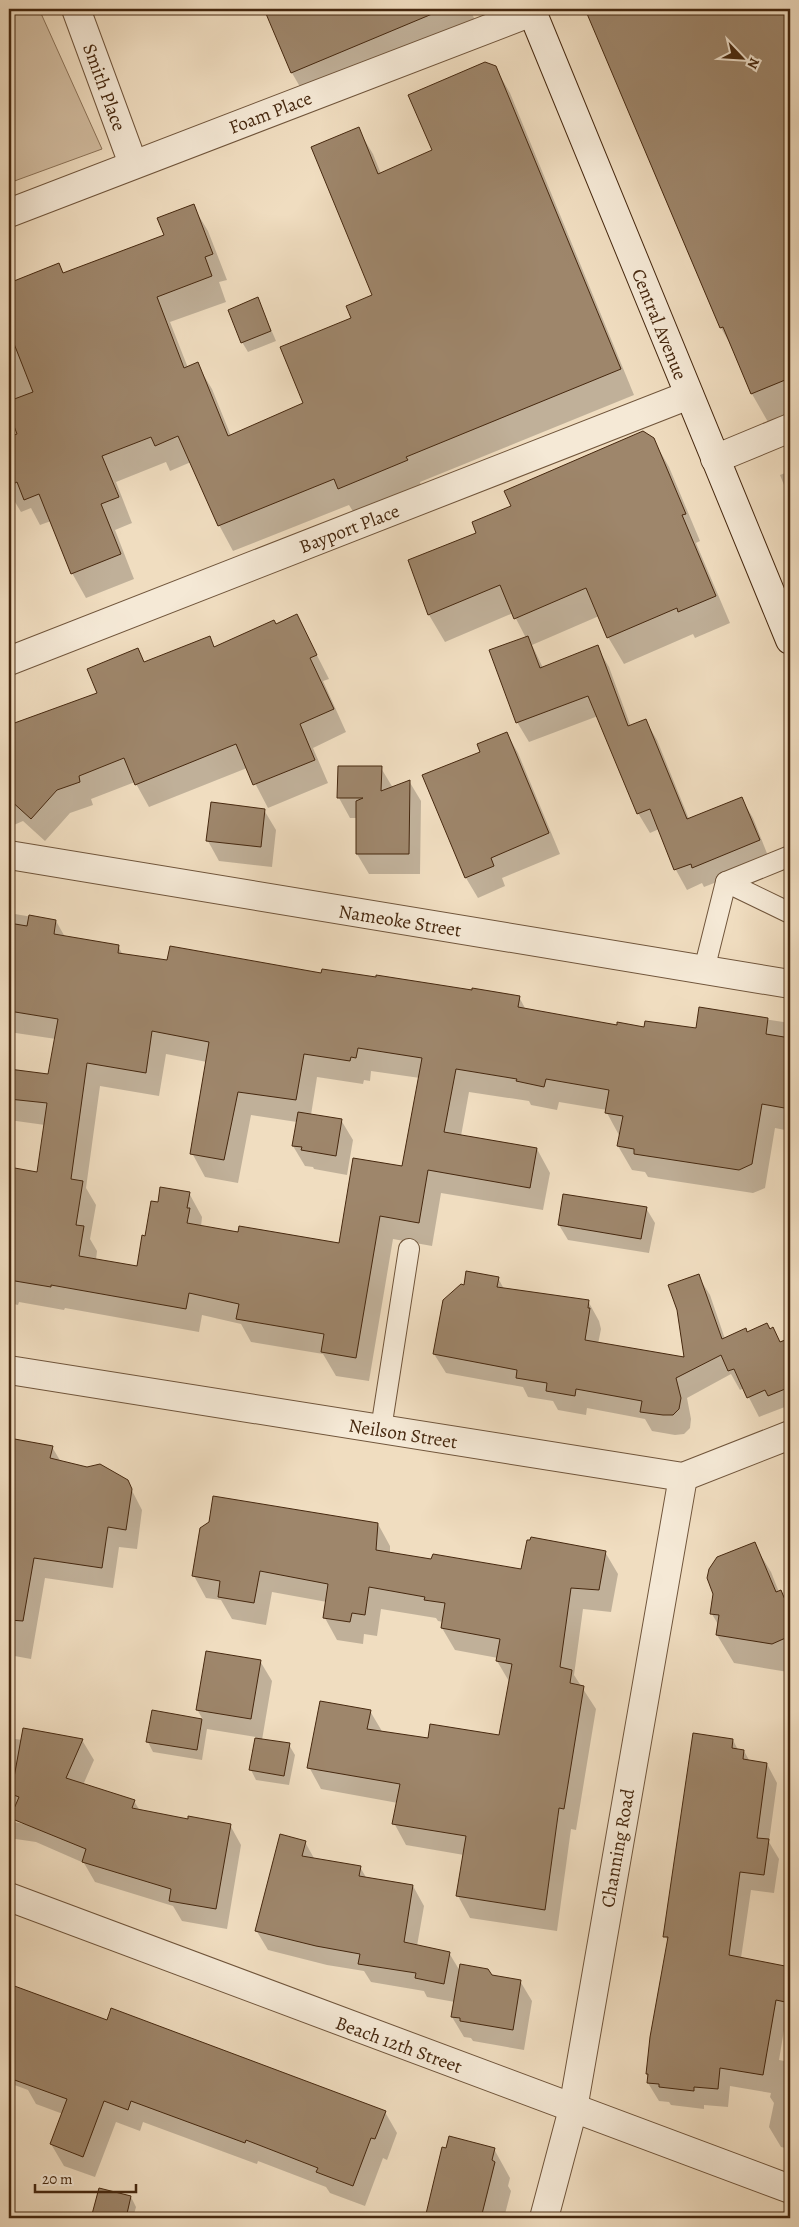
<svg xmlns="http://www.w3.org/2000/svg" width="799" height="2227" font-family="Alegreya,serif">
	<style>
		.green { fill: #d3bea2; stroke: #8c7358 }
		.shadow { fill: #0003; fill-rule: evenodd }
		.building { fill: #9e866b; stroke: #46280f; fill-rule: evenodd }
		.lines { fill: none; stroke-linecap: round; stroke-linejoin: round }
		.lane-casing { stroke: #70553b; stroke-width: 22 }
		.street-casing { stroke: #70553b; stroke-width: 30 }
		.secondary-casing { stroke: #46280f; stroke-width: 30 }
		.lane { stroke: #f5e9d6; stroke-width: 20 }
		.street { stroke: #f5e9d6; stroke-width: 28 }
		.secondary { stroke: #f5e9d6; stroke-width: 28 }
		.labels { text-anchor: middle; stroke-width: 4; stroke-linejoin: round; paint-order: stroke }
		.street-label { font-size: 19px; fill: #46280f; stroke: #f5e9d6 }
	</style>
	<rect width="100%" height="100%" fill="#f0ddc0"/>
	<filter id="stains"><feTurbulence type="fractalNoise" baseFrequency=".004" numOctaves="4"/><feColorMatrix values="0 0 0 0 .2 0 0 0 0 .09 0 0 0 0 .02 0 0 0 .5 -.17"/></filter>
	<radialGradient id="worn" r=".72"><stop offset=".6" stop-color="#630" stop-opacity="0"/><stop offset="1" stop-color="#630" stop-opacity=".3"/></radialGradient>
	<polygon class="green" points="9,9 39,9 102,149 9,183"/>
	<g class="shadow">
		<polygon points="265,9 470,9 480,32 310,104 292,73"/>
		<polygon points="589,9 790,9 790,422 772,429 752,394 733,349 721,328 587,10"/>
		<polygon points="495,67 510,93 634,395 420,482 421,486 354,513 349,505 233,551 219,525 191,462 170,471 166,462 116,482 132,523 115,530 134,579 86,598 72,573 51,521 40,525 31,508 21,512 9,492 9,439 19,435 9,410 9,284 58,264 64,274 165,236 193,206 208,231 227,280 219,282 226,302 170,322 188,368 197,364 212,389 231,436 304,404 353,319 374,296 358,129 373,154 381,174 434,150"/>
		<polygon points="258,299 276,341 248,352 242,342"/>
		<polygon points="653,439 669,467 700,541 696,543 730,623 695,638 693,634 624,664 608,637 599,616 532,645 543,668 597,647 609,667 631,727 645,720 657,740 689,819 741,798 753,818 770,861 704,887 702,883 687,890 676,870 659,829 650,833 638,813 598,716 529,742 517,722 526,638 513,613 445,642 429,615 410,561 478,533 512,507"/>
		<polygon points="790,471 790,500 780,475"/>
		<polygon points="297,616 329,679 323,681 346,732 313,748 328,783 268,808 247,768 149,807 135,782 91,799 93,805 70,813 45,841 23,821 9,827 9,726 98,694 137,650 145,663 209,637 215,648"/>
		<polygon points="507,734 518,753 560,854 502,878 505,886 478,898 466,878 424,776 482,752"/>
		<polygon points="381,768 393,788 409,781 421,801 420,874 369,874 357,854 358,818 350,818 339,798"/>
		<polygon points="264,810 276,830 272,867 219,861 208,841"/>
		<path d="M9 913 56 921 65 937 118 946 123 955 168 962 322 974 519 997 526 1010 618 1027 697 1030 700 1009 790 1023V1131L775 1128 765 1188 753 1193 648 1177 645 1172 632 1170 618 1146 620 1137 607 1113V1110L559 1102 557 1110 531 1105 529 1101 469 1092 461 1136 537 1149 550 1173 543 1210 441 1193 432 1246 393 1239 369 1381 336 1376 323 1354 251 1342 241 1324 202 1315 199 1332 65 1308 64 1310 19 1302 18 1305 9 1303V1169L38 1174 45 1125 9 1120V1070L49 1075 56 1039 9 1032ZM166 1054 207 1062 192 1153 205 1177 238 1183 251 1115 297 1122 293 1146 305 1166 313 1167 314 1169 347 1175 353 1140 341 1120 311 1115 317 1077 363 1084 364 1080 370 1081 371 1071 420 1078 403 1167 340 1244 201 1227 202 1217 189 1193 159 1204 146 1237 138 1268 96 1260 97 1251 90 1239 96 1205 86 1188 100 1086 159 1096Z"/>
		<polygon points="646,1208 655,1223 649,1253 568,1240 559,1225"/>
		<polygon points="698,1276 710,1295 725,1339 748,1333 778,1344 790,1372 790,1405 759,1417 744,1388 740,1390 731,1374 687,1398 691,1419 690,1428 684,1434 675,1435 652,1431 645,1419 587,1408 586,1415 558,1410 553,1401 528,1397 523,1387 446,1373 434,1354 498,1278 504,1289 588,1301 599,1321 601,1329 598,1344 686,1359"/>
		<polygon points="9,1439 52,1447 61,1462 127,1481 142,1510 137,1549 119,1547 113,1588 45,1578 31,1659 9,1655"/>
		<polygon points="378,1524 390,1546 390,1554 522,1571 605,1552 618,1574 611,1612 583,1609 574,1675 596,1709 576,1830 571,1829 557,1931 470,1918 458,1896 464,1855 406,1845 394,1823 398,1803 321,1789 309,1767 370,1711 383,1733 429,1740 500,1737 510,1683 497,1661 498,1658 455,1650 442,1628 443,1622 438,1621 436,1618 381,1609 377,1636 364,1634 363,1644 337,1640 325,1618 327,1602 272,1592 266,1625 232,1619 221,1600 206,1598 194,1576"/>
		<polygon points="754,1544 771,1572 779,1592 781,1591 790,1608 790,1671 788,1672 734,1663 717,1635 719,1626 712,1614 715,1594"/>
		<polygon points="260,1661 272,1681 262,1740 289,1745 295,1755 289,1785 256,1780 251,1770 256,1737 207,1729 202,1760 153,1752 148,1742 153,1711 203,1720 197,1709"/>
		<polygon points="9,1738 22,1740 82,1740 94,1760 83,1785 134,1801 140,1811 189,1820 230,1825 241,1845 227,1929 182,1921 173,1906 95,1882 84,1863 36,1842 9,1838 9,1821 29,1825 30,1822 9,1819"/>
		<polygon points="733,1740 738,1750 744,1751 750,1762 767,1764 777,1783 769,1842 779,1859 774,1893 751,1890 741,1958 790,1969 790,2019 786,2018 779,2060 790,2062 790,2149 781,2147 769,2127 774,2103 770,2097 771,2093 730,2086 728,2107 704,2105 704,2109 671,2105 669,2102 659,2101 648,2083 647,2074 669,1943 665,1936"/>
		<polygon points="305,1842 315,1860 360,1867 367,1879 413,1886 424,1906 417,1946 449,1953 460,1971 520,1981 532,2001 524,2050 473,2041 471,2038 464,2037 452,2017 455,2002 427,1997 424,1991 371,1982 364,1971 327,1965 268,1950 256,1930"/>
		<polygon points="9,1985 107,2022 385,2112 397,2133 387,2160 383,2158 365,2206 330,2193 326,2187 258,2161 257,2164 143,2122 140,2131 116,2122 95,2177 64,2166 51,2144 63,2114 36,2104 28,2090 9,2083"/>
		<polygon points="443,2149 494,2149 510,2178 508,2186 511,2191 504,2218 426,2218"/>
		<polygon points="99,2189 131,2197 136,2207 133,2218 92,2218"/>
		<polygon points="234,2212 255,2218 232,2218"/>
		<polygon points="604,2214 622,2218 603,2218"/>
	</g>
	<g class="building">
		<polygon points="264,9 444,9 291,73"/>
		<polygon points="585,9 790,9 790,378 751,394 723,327 720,328"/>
		<polygon points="485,62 496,66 621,369 406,457 408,460 338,489 334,479 218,526 178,436 155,446 151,437 102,456 119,497 101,504 121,554 71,574 39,494 24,500 17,482 9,486 9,437 17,434 9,413 9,401 33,392 9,331 9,283 59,263 63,273 164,235 157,218 194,204 213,254 205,257 212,276 157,297 184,368 198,362 228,436 303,403 280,347 351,318 346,306 372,295 311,147 359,127 378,174 432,150 408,95"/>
		<polygon points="258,297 271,331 241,343 228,310"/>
		<polygon points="643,431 654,438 686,514 682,515 716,596 678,612 677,608 607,638 586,588 514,619 500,585 428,615 408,560 476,533 472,522 511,506 504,491"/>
		<polygon points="297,614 317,655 310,658 334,709 300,724 315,760 253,785 236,744 135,785 124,758 79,776 80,782 57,790 31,819 9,799 9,725 97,693 87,669 138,648 144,662 210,636 214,647 274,620 276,624"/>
		<polygon points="528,636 540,668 598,645 628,726 646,719 687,819 742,797 760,840 692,868 691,864 674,870 650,809 637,814 588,696 516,723 489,650"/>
		<polygon points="507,732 549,833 491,858 494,866 465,878 422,775 480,752 477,744"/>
		<polygon points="338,766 382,766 381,791 410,780 409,854 356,854 356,801 363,798 337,798"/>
		<polygon points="211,802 265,809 261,847 206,841"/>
		<path d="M29 915 56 920 54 934 119 945 118 953 167 960 170 946 321 973 322 969 376 977V975L472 990V988L520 996 518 1007 617 1025V1022L644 1027 645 1021 696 1028 699 1007 768 1018 766 1034 790 1038V1109L762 1104 752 1164 739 1170 634 1154V1149L617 1146 623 1116 605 1113 609 1090 546 1079 544 1087 516 1081 517 1079 456 1069 444 1132 537 1148 530 1188 428 1170 419 1223 380 1216 356 1358 321 1352 324 1334 236 1319 239 1304 189 1293 186 1309 51 1285V1287L9 1280V1167L37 1172 47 1103 9 1099V1069L48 1074 58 1019 9 1011V923L27 926ZM152 1031 209 1042 190 1154 224 1160 238 1092 296 1100 304 1054 350 1061 351 1057 356 1058 358 1048 422 1058 402 1166 353 1158 339 1243 239 1226 238 1232 187 1223 190 1208H187L190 1192 160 1187 158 1202 151 1201 145 1236 142 1235 137 1266 79 1256 84 1226 76 1225 83 1181 71 1179 87 1063 146 1073Z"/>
		<polygon points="298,1112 342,1119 336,1156 301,1150 302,1147 292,1146"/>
		<polygon points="563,1194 647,1207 641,1239 558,1225"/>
		<polygon points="466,1271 499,1277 497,1287 589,1300 588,1308 590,1308 585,1340 684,1357 677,1310 668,1285 699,1274 722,1339 746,1328 747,1332 767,1323 770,1329 773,1327 780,1342 790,1338 790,1387 768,1396 765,1390 747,1398 734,1369 728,1371 721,1355 676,1378 681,1398 679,1409 673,1415 663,1415 640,1412 642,1401 576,1389 575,1396 546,1391 547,1383 516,1378 517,1370 433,1354 443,1300 461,1284 464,1285"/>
		<polygon points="9,1438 53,1446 50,1458 87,1467 100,1464 128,1480 132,1489 126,1530 108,1527 102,1568 34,1558 23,1621 9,1620"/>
		<polygon points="213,1496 378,1523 376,1550 431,1559 433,1554 521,1569 527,1540 530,1540 531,1537 606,1551 599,1590 571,1588 560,1667 572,1670 570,1683 584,1686 564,1809 559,1808 545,1910 456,1896 466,1836 392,1824 400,1784 307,1768 320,1701 371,1710 367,1729 428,1738 430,1724 499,1735 512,1664 496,1661 500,1639 441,1628 445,1603 424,1600 425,1597 369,1587 365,1615 352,1613 350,1622 323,1618 328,1584 260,1571 254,1603 218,1597 220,1581 192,1576 200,1528 209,1522"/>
		<polygon points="755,1542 776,1592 781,1590 790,1612 790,1636 772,1644 716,1635 719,1615 710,1614 713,1594 707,1578 709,1569 717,1557"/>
		<polygon points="206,1651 261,1660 251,1719 196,1710"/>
		<polygon points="152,1710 202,1719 197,1750 146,1742"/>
		<polygon points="23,1728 83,1739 66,1778 135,1800 132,1808 188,1819 188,1816 231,1824 216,1909 169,1901 171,1889 82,1862 86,1849 10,1818 19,1797 11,1794"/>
		<polygon points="693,1733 733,1739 732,1748 744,1750 743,1759 767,1763 757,1838 769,1839 764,1875 740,1872 729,1955 790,1967 790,2003 776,2000 763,2075 720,2068 718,2089 694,2087 694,2091 659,2087 659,2084 647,2083 648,2074 646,2074 650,2037 668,1937 663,1937"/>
		<polygon points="255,1738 290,1743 284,1776 249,1770"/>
		<polygon points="280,1834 306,1841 302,1856 361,1866 359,1876 413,1885 404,1942 450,1952 444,1984 415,1978 416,1973 358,1964 360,1954 316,1946 255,1931"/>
		<polygon points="460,1964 488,1969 492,1975 521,1980 513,2030 460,2021 460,2018 451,2017"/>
		<polygon points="9,1984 107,2020 111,2008 386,2111 375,2139 371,2138 353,2186 316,2172 318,2168 246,2140 245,2143 131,2101 128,2110 104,2101 83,2157 50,2144 67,2099 9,2078 12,2061 9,2060"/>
		<polygon points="449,2136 495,2148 492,2160 495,2162 481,2218 425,2218 442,2147 446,2148"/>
		<polygon points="99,2188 131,2196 126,2218 91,2218"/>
	</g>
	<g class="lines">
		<defs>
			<g id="lane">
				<polyline points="726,882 790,913"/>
				<polyline points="704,970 726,882 790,856"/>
				<polyline points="381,1429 409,1249"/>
			</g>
			<g id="street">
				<polyline points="76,9 133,164"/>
				<polyline points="9,213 532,12"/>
				<polyline points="715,459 790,428"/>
				<polyline points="9,661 689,395"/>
				<polyline points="9,855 790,984"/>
				<polyline points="9,1370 683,1477 790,1435"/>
				<polyline points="9,1897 790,2189"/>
				<polyline points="544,2218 573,2109 683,1477"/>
			</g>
			<polyline id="secondary" points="531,9 790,640"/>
		</defs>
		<use href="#lane" class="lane-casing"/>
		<use href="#street" class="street-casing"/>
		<use href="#secondary" class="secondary-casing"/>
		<use href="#lane" class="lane"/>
		<use href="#street" class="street"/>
		<use href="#secondary" class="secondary"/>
	</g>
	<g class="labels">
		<g class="street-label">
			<text transform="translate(105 87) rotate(70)" y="7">Smith Place</text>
			<text transform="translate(270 112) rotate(-21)" y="7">Foam Place</text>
			<text transform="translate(660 324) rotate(68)" y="7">Central Avenue</text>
			<text transform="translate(349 528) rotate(-21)" y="7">Bayport Place</text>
			<text transform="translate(400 920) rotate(9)" y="7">Nameoke Street</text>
			<text transform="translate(403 1433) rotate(9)" y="7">Neilson Street</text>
			<text transform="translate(617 1848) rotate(-80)" y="7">Channing Road</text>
			<text transform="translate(399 2044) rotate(20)" y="7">Beach 12th Street</text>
		</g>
	</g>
	<rect width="799" height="2227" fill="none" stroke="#f0ddc0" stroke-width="30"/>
	<rect x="10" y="10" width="779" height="2207" fill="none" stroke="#46280f" stroke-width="2.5"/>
	<rect x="15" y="15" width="769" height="2197" fill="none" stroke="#46280f"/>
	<g transform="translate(742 58) rotate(115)" stroke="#f5e9d6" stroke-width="4" paint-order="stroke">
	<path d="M0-4L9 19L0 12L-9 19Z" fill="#46280f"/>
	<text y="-8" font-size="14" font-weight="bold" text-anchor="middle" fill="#46280f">N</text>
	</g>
	<path d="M35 2184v8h101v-8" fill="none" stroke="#46280f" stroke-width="2.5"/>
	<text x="42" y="2184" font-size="15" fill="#46280f" stroke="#f5e9d6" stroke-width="4" paint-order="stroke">20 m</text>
	<rect width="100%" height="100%" filter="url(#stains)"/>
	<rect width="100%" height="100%" fill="url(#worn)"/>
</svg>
